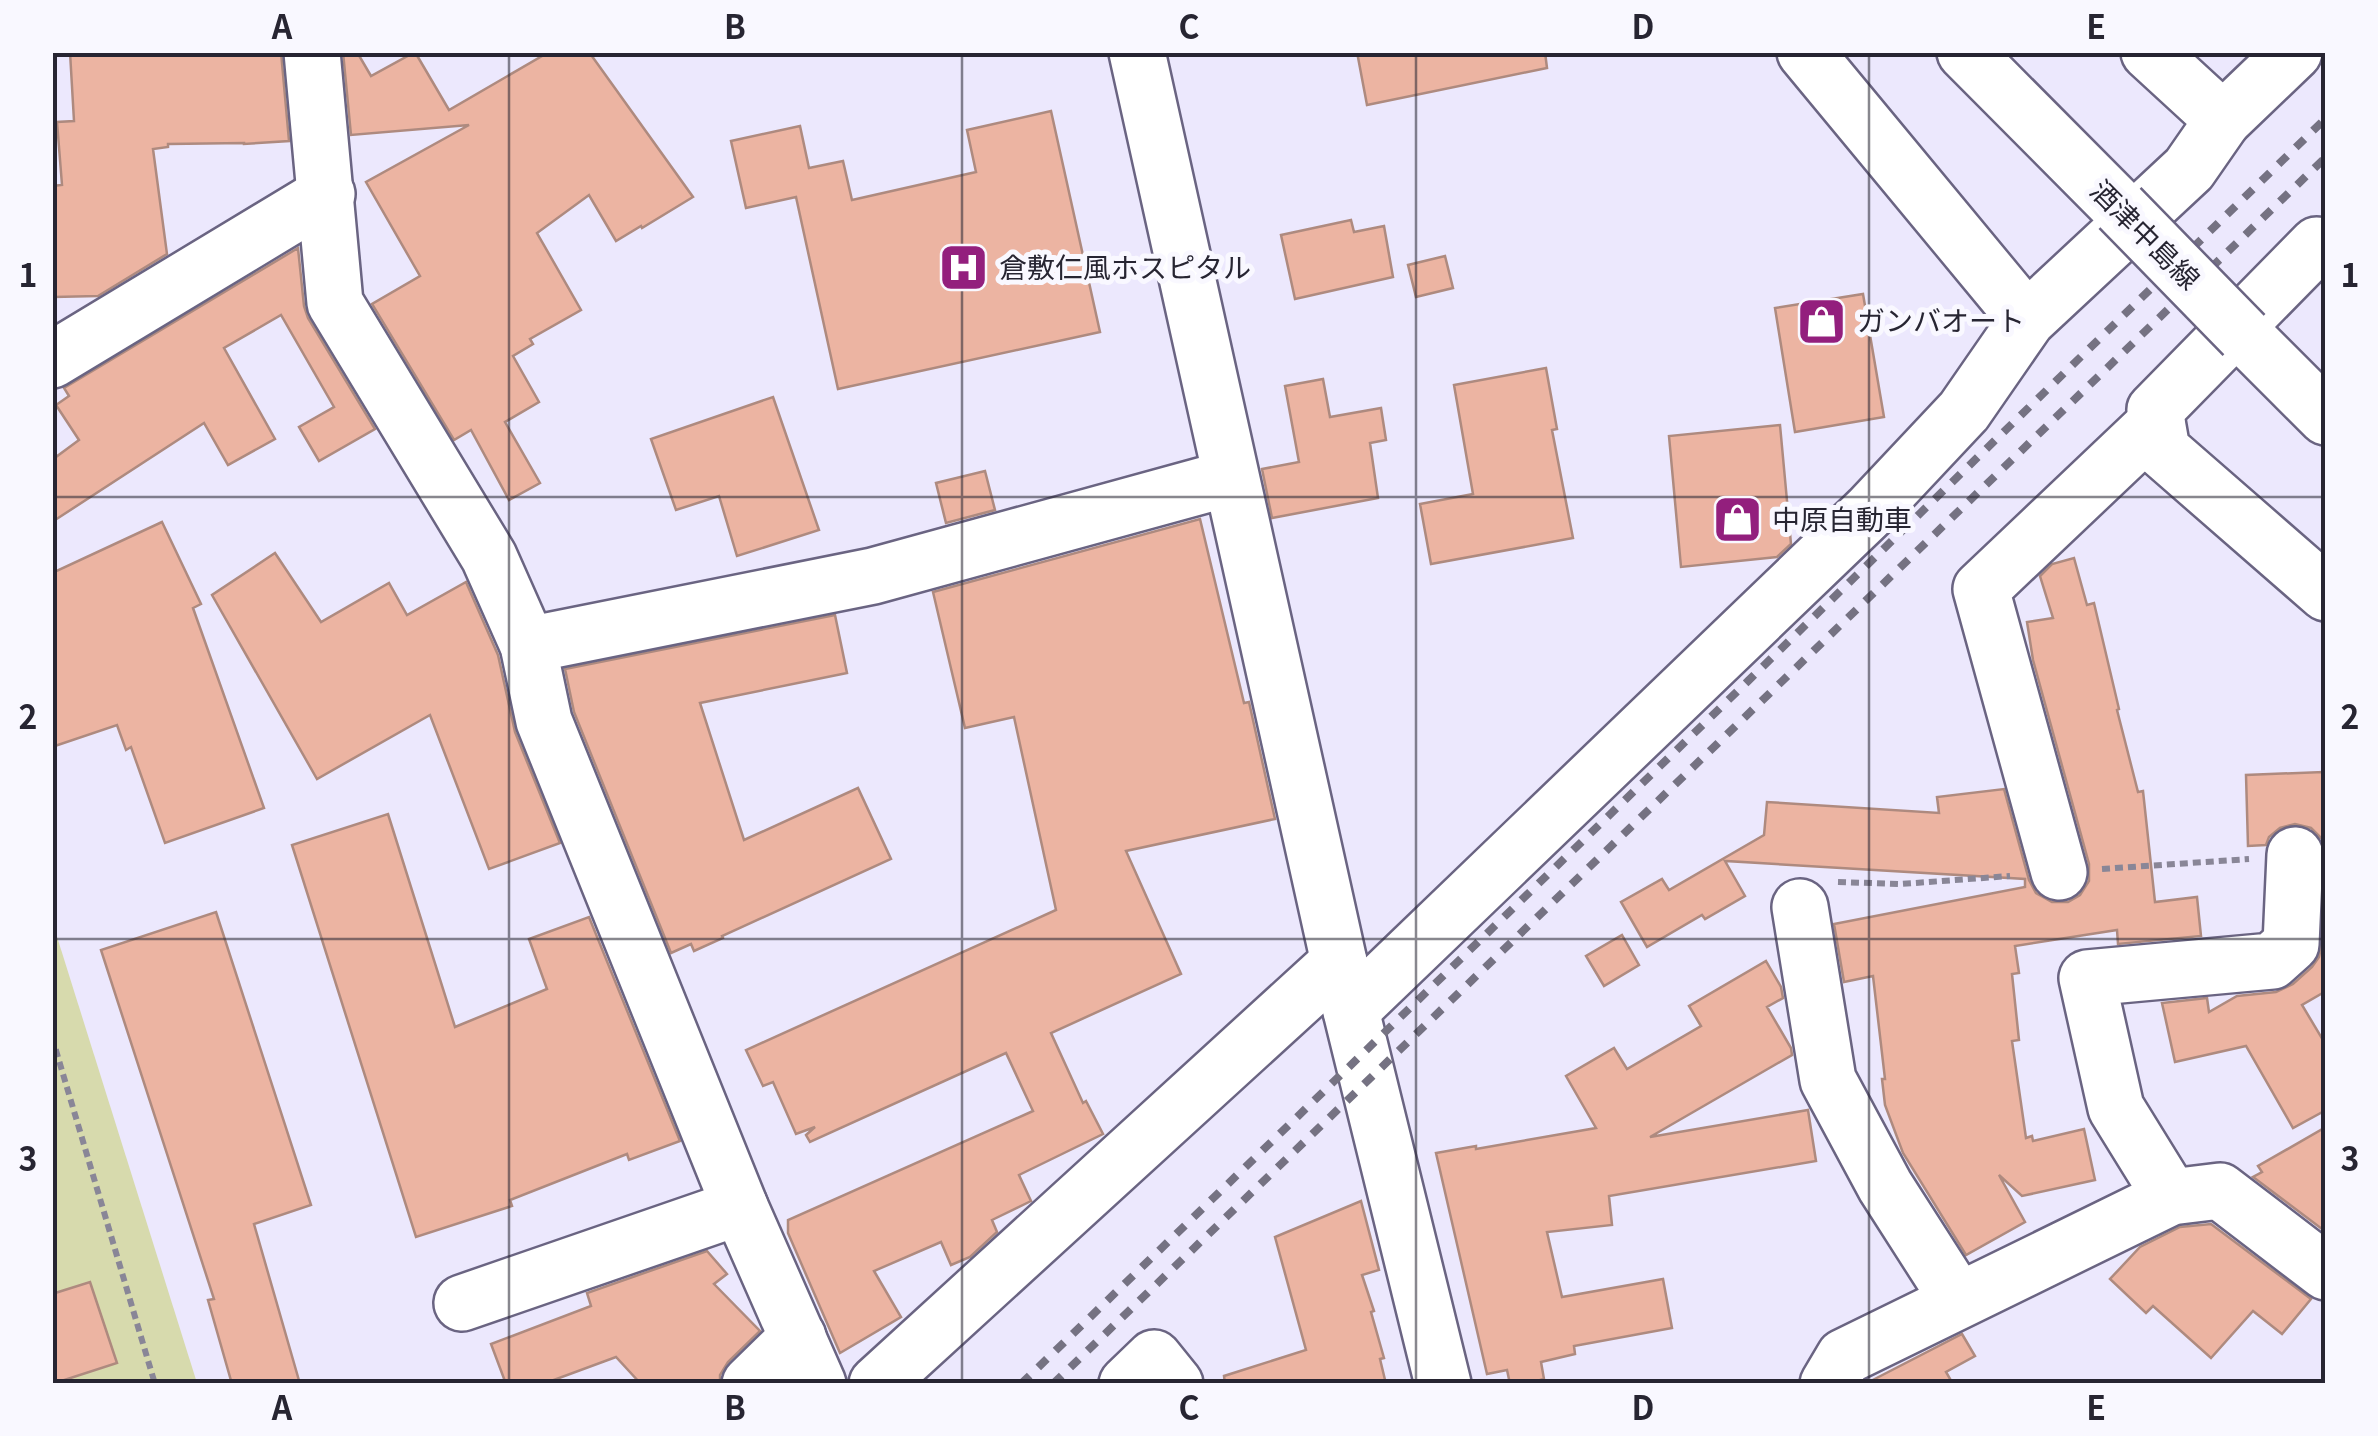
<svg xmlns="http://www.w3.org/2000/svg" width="2378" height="1436" font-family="Georgia,'Noto Sans JP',serif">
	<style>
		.green { fill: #d7daad }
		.building { fill: #ecb4a2; stroke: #ae8a7f; stroke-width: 2.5 }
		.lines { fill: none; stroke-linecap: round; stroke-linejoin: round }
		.minor-casing { stroke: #6a6482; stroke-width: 60 }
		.major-casing { stroke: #6a6482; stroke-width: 60 }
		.path { stroke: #898697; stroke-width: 6; stroke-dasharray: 8 5; stroke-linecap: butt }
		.minor { stroke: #fff; stroke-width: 55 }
		.major { stroke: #fff; stroke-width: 55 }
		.rail { stroke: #757282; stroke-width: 8; stroke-dasharray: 12 12; stroke-linecap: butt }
		.major-bridge-casing { stroke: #6a6482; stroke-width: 60; stroke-linecap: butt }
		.major-bridge { stroke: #fff; stroke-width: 55 }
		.grid { fill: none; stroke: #272532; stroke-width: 2.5; stroke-opacity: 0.55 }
		.labels { text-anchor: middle; stroke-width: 10; stroke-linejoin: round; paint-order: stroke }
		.street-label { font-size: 28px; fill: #272532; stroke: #f9f8ff }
		.poi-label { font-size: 28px; fill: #272532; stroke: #f9f8ff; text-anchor: start }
		.neatline { fill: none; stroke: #272532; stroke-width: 4 }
		.grid-label { font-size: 32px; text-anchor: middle; font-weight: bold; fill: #272532 }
	</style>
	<rect width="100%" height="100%" fill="#ece8fd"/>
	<polygon class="green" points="53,924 197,1383 53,1383"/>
	<g class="building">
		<polygon points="70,52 281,52 289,141 244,144 244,143 168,144 168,147 153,149 167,254 98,296 54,297 52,186 62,185 57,122 74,121"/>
		<polygon points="343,52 357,52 371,76 415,52 449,110 549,52 589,52 693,197 642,228 641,226 616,241 589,195 537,233 581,310 530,339 533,344 513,356 539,402 505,422 540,483 509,500 471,430 454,440 372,304 420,276 366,182 469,125 351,135"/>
		<polygon points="1357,52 1545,52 1547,68 1367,105"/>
		<polygon points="1051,111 1100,332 838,389 796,197 746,208 731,141 800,126 809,168 843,161 852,200 976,172 967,130"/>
		<polygon points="1351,220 1354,232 1384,226 1393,277 1295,299 1281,235"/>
		<polygon points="298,248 304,306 308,318 375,429 319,461 299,427 334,407 281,315 224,348 275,439 228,465 204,423 52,522 52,460 79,440 56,405 69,396 64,388"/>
		<polygon points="1445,256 1453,288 1416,297 1408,265"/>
		<polygon points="1863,294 1884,417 1795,432 1775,308"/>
		<polygon points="1546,368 1557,429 1552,430 1573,538 1431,564 1420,504 1473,494 1454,385"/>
		<polygon points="1323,379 1330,417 1381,408 1386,440 1370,443 1378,498 1272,518 1262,469 1299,462 1285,386"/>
		<polygon points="773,397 819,530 737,556 719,496 676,510 651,439"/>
		<polygon points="1780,425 1791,544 1777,557 1681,567 1669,436"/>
		<polygon points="985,471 995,510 946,523 936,483"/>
		<polygon points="1200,519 1244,703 1249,702 1275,819 1126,851 1181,974 1051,1033 1083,1103 1086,1101 1103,1134 1019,1175 1031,1201 992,1220 997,1232 970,1257 951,1265 941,1242 874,1271 901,1317 840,1353 788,1233 788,1220 1033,1111 1006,1053 810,1142 806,1135 815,1127 796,1134 773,1082 763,1086 746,1050 1056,910 1014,717 965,728 933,592"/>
		<polygon points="162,522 201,604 193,608 264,808 165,843 131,747 126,750 117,725 52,747 52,573"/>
		<polygon points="275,553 321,622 389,583 407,615 466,582 498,655 515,732 560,843 489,869 430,715 317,779 212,595"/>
		<polygon points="2074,558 2087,605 2094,603 2119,709 2117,710 2138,792 2143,791 2155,902 2197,897 2201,936 2118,944 2117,930 2015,946 2019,973 2012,974 2019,1040 2012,1041 2026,1138 2032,1136 2033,1141 2084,1129 2095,1180 2022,1196 1999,1175 2025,1222 1966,1255 1903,1153 1885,1105 1882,1079 1885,1079 1873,976 1844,982 1834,924 2025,887 2025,879 1725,861 1745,896 1705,919 1702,915 1647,947 1621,902 1662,879 1669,890 1764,835 1767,802 1939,813 1937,797 2004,789 2029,880 2036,893 2052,902 2068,902 2080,895 2089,881 2089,864 2033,660 2027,622 2053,618 2040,576 2052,564"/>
		<polygon points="835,615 847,673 700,703 744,840 858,788 891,859 722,936 723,938 694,951 691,944 671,953 574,712 565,669"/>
		<polygon points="2323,772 2326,843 2311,828 2295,824 2280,828 2269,837 2266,845 2248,846 2246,775"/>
		<polygon points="388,814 455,1027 547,989 529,939 589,917 680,1141 629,1160 627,1154 510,1200 512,1206 416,1237 292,845"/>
		<polygon points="216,912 311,1205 254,1224 300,1384 232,1384 208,1300 214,1299 101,950"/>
		<polygon points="1622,935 1639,965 1604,986 1586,956"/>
		<polygon points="2326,941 2326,991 2302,1005 2326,1045 2326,1110 2293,1128 2246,1046 2175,1062 2162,1003 2207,998 2209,1012 2237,996 2276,992 2293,984 2312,967 2319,957 2322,943"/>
		<polygon points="1766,961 1781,987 1783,998 1767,1007 1791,1048 1792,1055 1650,1137 1808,1110 1816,1161 1609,1196 1612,1225 1547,1232 1562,1297 1663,1279 1672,1328 1574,1346 1575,1354 1541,1362 1544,1379 1526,1384 1510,1384 1507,1370 1487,1374 1436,1153 1476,1146 1476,1149 1596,1128 1566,1076 1614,1048 1627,1069 1701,1026 1689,1006"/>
		<polygon points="2326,1127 2326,1232 2253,1177 2262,1172 2258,1166"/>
		<polygon points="1361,1201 1379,1270 1362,1275 1374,1311 1371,1312 1384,1358 1380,1359 1386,1384 1225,1384 1224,1376 1306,1350 1275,1237"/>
		<polygon points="2211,1224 2311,1299 2282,1334 2253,1311 2211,1358 2153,1306 2146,1313 2110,1279 2140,1247 2180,1227"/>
		<polygon points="707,1251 727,1274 714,1284 760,1331 728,1362 720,1375 720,1384 641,1384 616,1357 543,1384 506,1384 491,1344 591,1306 587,1293"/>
		<polygon points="90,1282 117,1363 52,1384 52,1294"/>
		<polygon points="1962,1334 1975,1356 1946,1372 1953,1384 1865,1384"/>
	</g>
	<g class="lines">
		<defs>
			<g id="minor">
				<polyline points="312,52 335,303 489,557 528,645 544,721 740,1207 818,1384"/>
				<polyline points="1137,52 1339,962 1443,1384"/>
				<polyline points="1805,52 2027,320"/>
				<polyline points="2223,120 2294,52"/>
				<polyline points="2326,246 2317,245 2155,410 2162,450 2326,593"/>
				<polyline points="52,360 327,194"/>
				<polyline points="528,645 873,576 1230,478"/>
				<polyline points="2059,872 1981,589 2157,422"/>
				<polyline points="1800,907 1828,1080 1885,1186 1958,1300"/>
				<polyline points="1351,1010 1870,511 1964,411 2027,320 2189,169 2223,120 2149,52"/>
				<polyline points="2171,1197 2116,1108 2087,978 2272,961 2291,944 2295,855"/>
				<polyline points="462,1303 740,1207"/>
				<polyline points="750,1384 798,1337"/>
				<polyline points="877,1384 1339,962"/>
				<polyline points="1127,1384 1154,1358 1175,1384"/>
				<polyline points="1828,1384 1844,1357 2171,1197 2220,1191 2326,1272"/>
			</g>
			<g id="major">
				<polyline points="1965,52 2120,208"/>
				<polyline points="2244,335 2326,417"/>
			</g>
		</defs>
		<use href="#minor" class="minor-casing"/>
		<use href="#major" class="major-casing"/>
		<g class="path">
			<polyline points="2102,869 2249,859"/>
			<polyline points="1838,882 1901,884 2010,876"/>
			<polyline points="52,1037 155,1384"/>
		</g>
		<use href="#minor" class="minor"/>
		<use href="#major" class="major"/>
		<g class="rail">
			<polyline points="1021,1384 1748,681 2326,118"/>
			<polyline points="1053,1384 2326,157"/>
		</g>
		<defs>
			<polyline id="major-bridge" points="2120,208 2244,335"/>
		</defs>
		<use href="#major-bridge" class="major-bridge-casing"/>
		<use href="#major-bridge" class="major-bridge"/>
	</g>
	<path class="grid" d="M509 52V1384M962 52V1384M1416 52V1384M1869 52V1384M52 497H2326M52 939H2326"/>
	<defs>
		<symbol id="hospital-square" viewBox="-11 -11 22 22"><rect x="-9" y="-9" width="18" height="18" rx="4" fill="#931f7d" stroke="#f9f8ff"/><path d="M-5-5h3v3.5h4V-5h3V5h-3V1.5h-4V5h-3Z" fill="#fff"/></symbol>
		<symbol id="shop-square" viewBox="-11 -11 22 22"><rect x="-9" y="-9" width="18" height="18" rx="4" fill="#931f7d" stroke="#f9f8ff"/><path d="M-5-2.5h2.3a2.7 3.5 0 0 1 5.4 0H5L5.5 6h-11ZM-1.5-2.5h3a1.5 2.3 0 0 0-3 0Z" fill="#fff"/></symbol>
	</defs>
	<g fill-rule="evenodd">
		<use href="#hospital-square" x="936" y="240" width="55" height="55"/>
		<use href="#shop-square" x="1794" y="294" width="55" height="55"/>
		<use href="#shop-square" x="1710" y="492" width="55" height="55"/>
	</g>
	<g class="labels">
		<g class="street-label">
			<text transform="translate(2145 235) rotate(45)" y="10">酒津中島線</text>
		</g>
		<g class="poi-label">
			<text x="999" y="278">倉敷仁風ホスピタル</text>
			<text x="1857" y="331">ガンバオート</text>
			<text x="1772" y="530">中原自動車</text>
		</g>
	</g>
	<rect width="2378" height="1436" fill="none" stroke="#f9f8ff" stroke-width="110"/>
	<rect x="55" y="55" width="2268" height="1326" class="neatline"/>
	<g class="grid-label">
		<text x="282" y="39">A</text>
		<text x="735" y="39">B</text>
		<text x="1189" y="39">C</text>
		<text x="1643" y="39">D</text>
		<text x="2096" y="39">E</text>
		<text x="28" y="287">1</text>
		<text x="2350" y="287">1</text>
		<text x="28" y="729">2</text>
		<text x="2350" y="729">2</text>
		<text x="28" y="1171">3</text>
		<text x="2350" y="1171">3</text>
		<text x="282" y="1420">A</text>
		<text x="735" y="1420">B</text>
		<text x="1189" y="1420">C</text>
		<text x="1643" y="1420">D</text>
		<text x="2096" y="1420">E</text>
	</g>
</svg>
